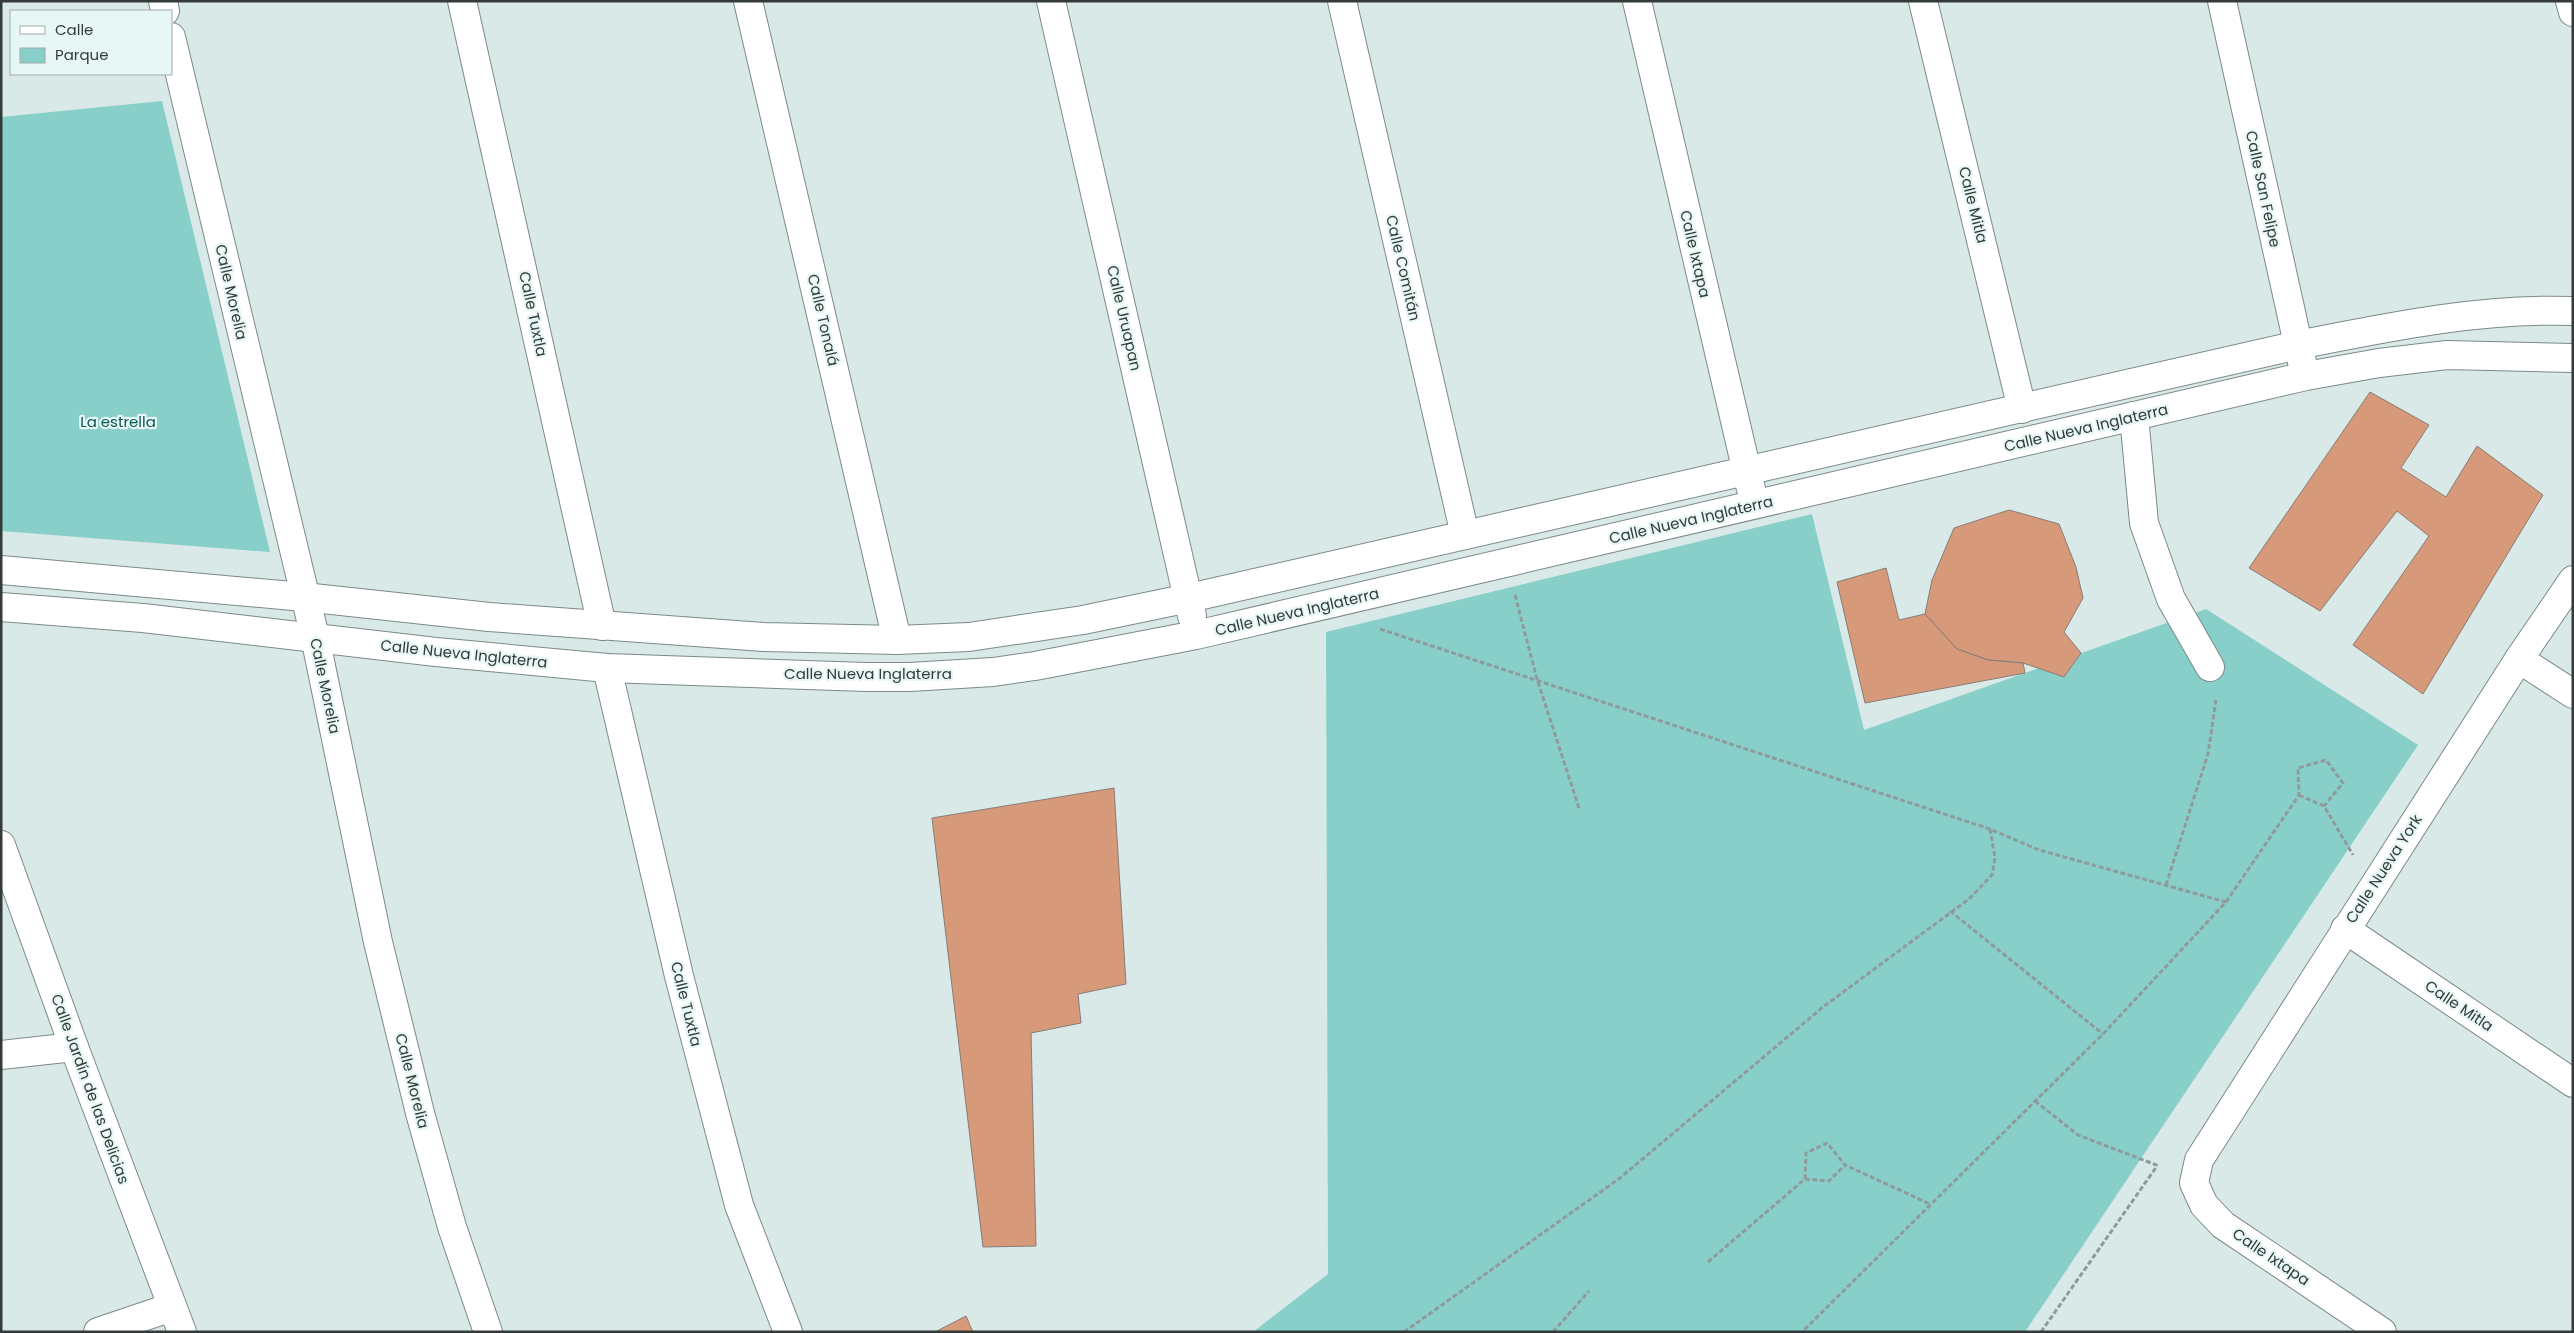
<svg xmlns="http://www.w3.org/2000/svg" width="2574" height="1333" font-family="Poppins,sans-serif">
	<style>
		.green { fill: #88cfca }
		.building { fill: #d6997a; stroke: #877c76 }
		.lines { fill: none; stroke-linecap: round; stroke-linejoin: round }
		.minor-casing { stroke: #7b8a89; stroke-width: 30 }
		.path { stroke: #8f9b9a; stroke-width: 3; stroke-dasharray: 5 2.5; stroke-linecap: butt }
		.minor { stroke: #fff; stroke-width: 28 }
		.labels { text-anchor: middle; stroke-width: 4.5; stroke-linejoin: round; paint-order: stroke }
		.street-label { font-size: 15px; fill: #333a39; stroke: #e7f7f5 }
		.park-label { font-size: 15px; fill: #065653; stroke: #e7f7f5 }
	</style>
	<rect width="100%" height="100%" fill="#d9e9e8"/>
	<g class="green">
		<polygon points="162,101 270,552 1,531 1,117"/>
		<polygon points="1812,514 1864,730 2206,609 2418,745 2025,1332 1253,1332 1328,1274 1326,632"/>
	</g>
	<g class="building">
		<polygon points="2370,392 2429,425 2401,468 2446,497 2477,446 2543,495 2423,694 2353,645 2429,536 2397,511 2320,611 2249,568"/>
		<polygon points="2009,510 2059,524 2076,567 2083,598 2064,632 2081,653 2064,677 2023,663 1988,660 1957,649 1925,614 1932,580 1954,528"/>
		<polygon points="1886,568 1899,620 1925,614 1957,649 1988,660 2023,663 2025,673 1865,703 1837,582"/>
		<polygon points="1114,788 1126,984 1078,994 1081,1023 1031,1033 1036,1246 983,1247 932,818"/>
		<polygon points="966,1316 973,1332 935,1332"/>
	</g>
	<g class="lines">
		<defs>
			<g id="minor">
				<polyline points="163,1 165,11"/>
				<polyline points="462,1 602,626"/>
				<polyline points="748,1 897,640"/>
				<polyline points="1051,1 1192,616"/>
				<polyline points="1342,1 1465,535"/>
				<polyline points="1637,1 1751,489"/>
				<polyline points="1923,1 2022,409"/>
				<polyline points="2222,1 2302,362"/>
				<polyline points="2570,1 2573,12"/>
				<polyline points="171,37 315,637 378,942 420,1113 452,1227 488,1332"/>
				<polyline points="2134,416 2144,523 2171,599 2210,667"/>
				<path d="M1 570 304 597 489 617 764 637 897 640 969 637 1083 620 1189 598 2298 345C2389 327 2479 308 2573 311"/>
				<polyline points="1,607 143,618 436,652 607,668 866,677 910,677 993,672 1035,666 1196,635 2306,376 2379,363 2447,355 2573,358"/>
				<polyline points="2519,659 2573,694"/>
				<polyline points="607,668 679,976 739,1205 788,1332"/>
				<polyline points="1,845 74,1047 182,1332"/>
				<polyline points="2345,929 2573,1083"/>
				<polyline points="1,1055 74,1047"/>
				<polyline points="98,1332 172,1307"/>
				<polyline points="2382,1332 2223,1225 2204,1205 2194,1183 2199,1160 2519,659 2573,580"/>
			</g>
		</defs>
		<use href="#minor" class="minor-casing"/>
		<g class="path">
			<polyline points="1515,595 1537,679 1579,808"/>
			<polyline points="1380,629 1990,829"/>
			<polyline points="2299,795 2324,806 2353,855"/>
			<polyline points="2166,885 2208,754 2216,700"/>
			<polyline points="2226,902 2299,795 2298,768 2326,760 2343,783 2324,806"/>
			<polyline points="1950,911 2103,1034"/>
			<polyline points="2035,1101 2078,1135 2159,1166"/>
			<polyline points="1805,1179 1806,1153 1827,1143 1845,1165 1930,1204"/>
			<polyline points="1708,1262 1805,1179 1829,1181 1845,1165"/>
			<polyline points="1404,1332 1620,1178 1823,1007 1969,899 1992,875 1995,858 1990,829 2039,850 2226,902 2103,1034 1802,1332"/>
			<polyline points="1553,1332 1589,1291"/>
			<polyline points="2041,1332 2157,1166"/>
		</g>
		<use href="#minor" class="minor"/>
	</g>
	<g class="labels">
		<g class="street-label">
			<text transform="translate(2263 189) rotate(78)" y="5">Calle San Felipe</text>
			<text transform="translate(1973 205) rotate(76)" y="5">Calle Mitla</text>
			<text transform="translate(1695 254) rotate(77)" y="5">Calle Ixtapa</text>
			<text transform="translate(1403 268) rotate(77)" y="5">Calle Comitán</text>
			<text transform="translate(231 292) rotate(77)" y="5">Calle Morelia</text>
			<text transform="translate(533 314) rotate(78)" y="5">Calle Tuxtla</text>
			<text transform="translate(1124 318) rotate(77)" y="5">Calle Uruapan</text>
			<text transform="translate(823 320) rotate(77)" y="5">Calle Tonalá</text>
			<text transform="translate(2086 428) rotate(-13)" y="5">Calle Nueva Inglaterra</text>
			<text transform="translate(1691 520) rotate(-13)" y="5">Calle Nueva Inglaterra</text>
			<text transform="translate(1297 612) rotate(-13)" y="5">Calle Nueva Inglaterra</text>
			<text transform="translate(464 654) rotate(6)" y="5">Calle Nueva Inglaterra</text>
			<text x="868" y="679">Calle Nueva Inglaterra</text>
			<text transform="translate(325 686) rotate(78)" y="5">Calle Morelia</text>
			<text transform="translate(2384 869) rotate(-57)" y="5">Calle Nueva York</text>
			<text transform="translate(686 1004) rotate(76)" y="5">Calle Tuxtla</text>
			<text transform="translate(2459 1006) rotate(34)" y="5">Calle Mitla</text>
			<text transform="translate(412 1081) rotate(76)" y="5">Calle Morelia</text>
			<text transform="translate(90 1089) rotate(70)" y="5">Calle Jardín de las Delicias</text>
			<text transform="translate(2271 1257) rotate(34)" y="5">Calle Ixtapa</text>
		</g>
		<g class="park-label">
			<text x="118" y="427">La estrella</text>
		</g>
	</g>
	<rect width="2574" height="1333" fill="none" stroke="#333a39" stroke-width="5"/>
	<rect x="10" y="10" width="162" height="65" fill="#e7f7f5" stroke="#9fabaa"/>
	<rect x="20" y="26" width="25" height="8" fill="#ffffff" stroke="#9fabaa"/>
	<text x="55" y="35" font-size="15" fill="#333a39">Calle</text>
	<rect x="20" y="48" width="25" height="15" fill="#88cfca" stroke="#9fabaa"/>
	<text x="55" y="60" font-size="15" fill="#333a39">Parque</text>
</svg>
